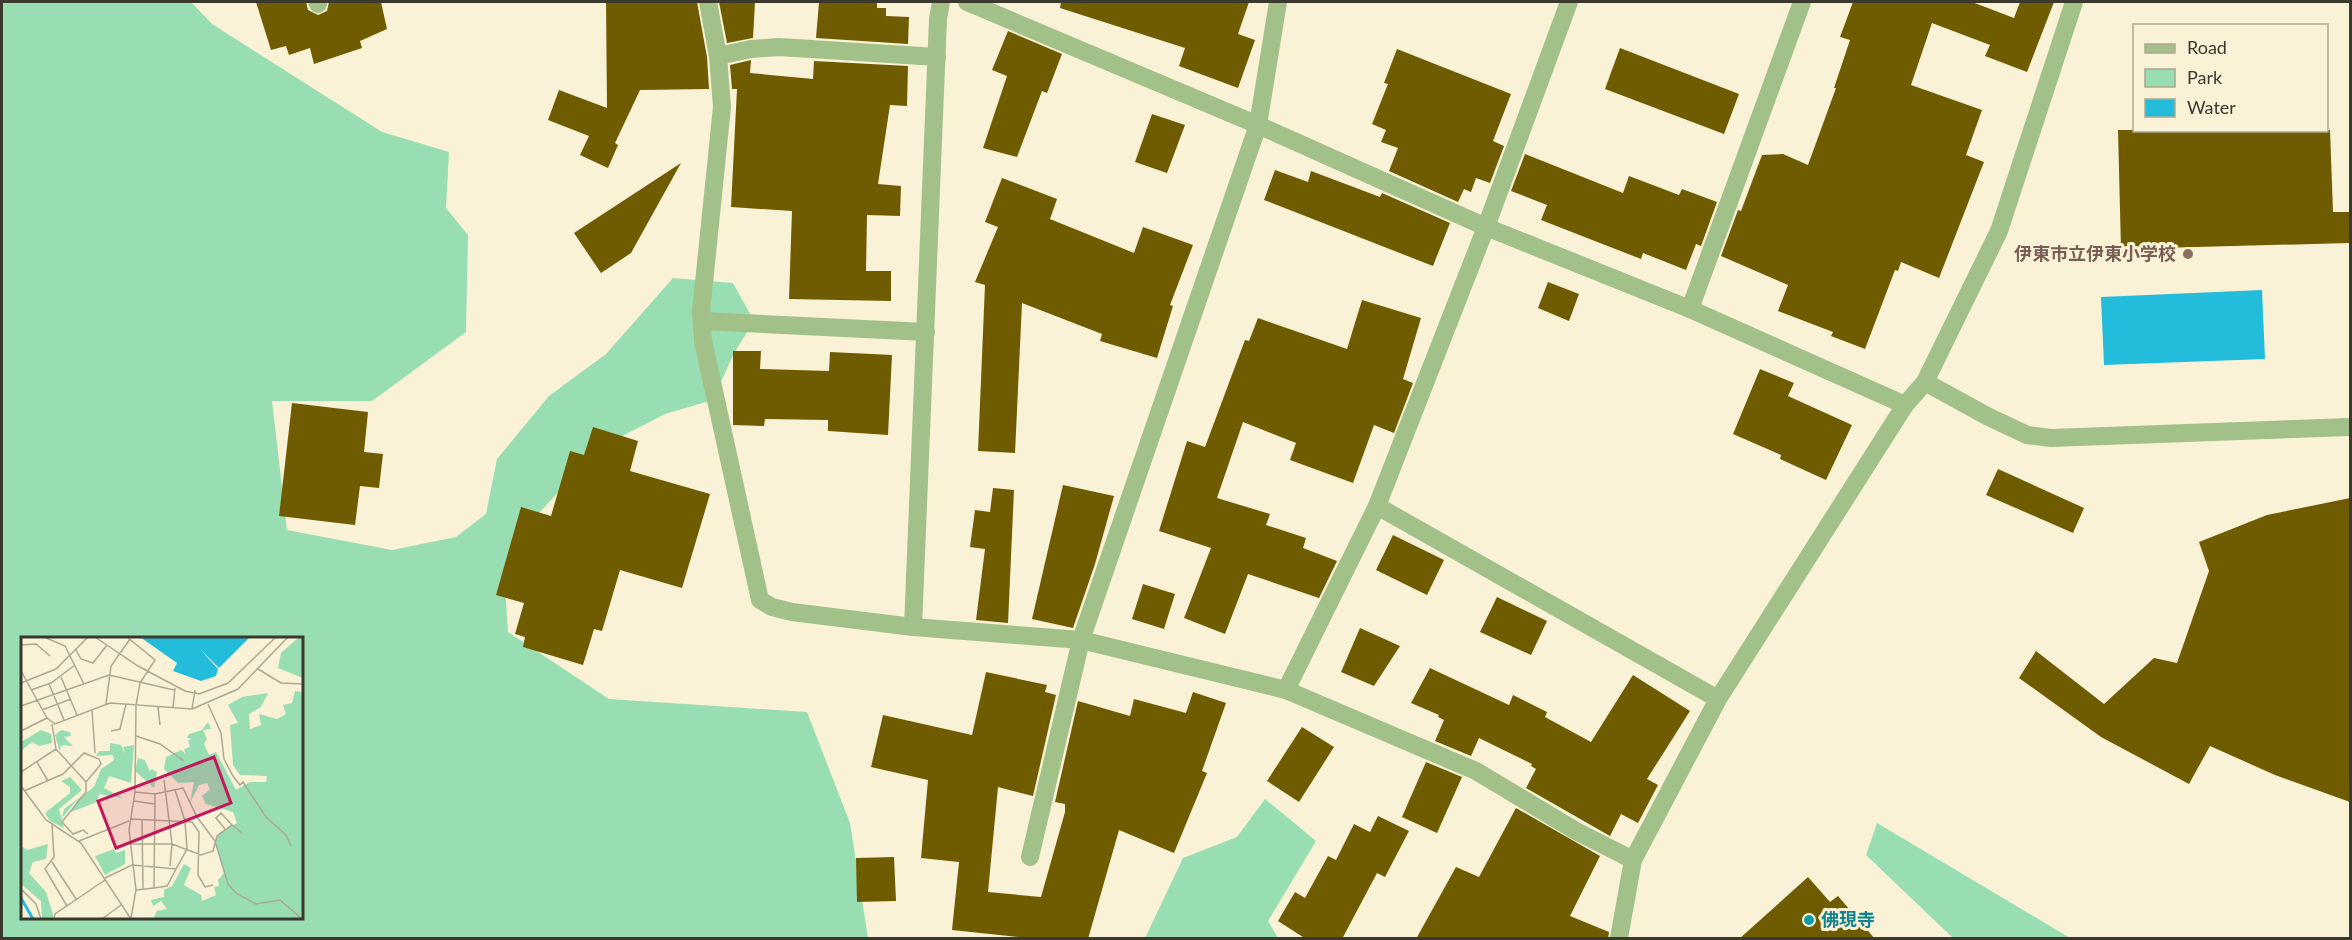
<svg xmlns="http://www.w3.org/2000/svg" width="2352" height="940" font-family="Lato,'Noto Sans JP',sans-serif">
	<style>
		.green { fill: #98deb2; fill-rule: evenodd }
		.water { fill: #24bcdb }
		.building { fill: #6f5c00 }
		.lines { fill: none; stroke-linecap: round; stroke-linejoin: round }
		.minor { stroke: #a2c189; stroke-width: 18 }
		.education-dot { fill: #8d6e63; stroke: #f9f2d7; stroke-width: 2 }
		.culture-dot { fill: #0f9aa8; stroke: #f9f2d7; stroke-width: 2 }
		.labels { text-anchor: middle; stroke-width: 6; stroke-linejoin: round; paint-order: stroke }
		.education-label { font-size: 18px; font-weight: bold; fill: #785e54; stroke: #f9f2d7; text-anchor: end }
		.culture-label { font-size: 18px; font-weight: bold; fill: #0d838f; stroke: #f9f2d7; text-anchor: start }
		.inset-river { fill: none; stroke: #24bcdb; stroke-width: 3 }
		.inset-road { fill: none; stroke: #ada893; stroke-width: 1.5 }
		.view { fill: #c2185b; fill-opacity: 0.15; stroke: #c2185b; stroke-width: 3 }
		.inset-edge { fill: none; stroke: #3b382e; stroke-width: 3 }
	</style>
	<rect width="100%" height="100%" fill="#f9f2d7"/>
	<g class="green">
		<path d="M2 2H191L212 24 382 132 449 152 446 208 468 235 466 332 372 401H272L287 530 392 550 456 537 486 514 497 459 549 396 606 354 673 278 733 283 754 321 733 355 713 400 665 414 599 448 538 514 504 571 508 632 609 699 807 712 850 823 868 938H2ZM22 638H302V918H22Z"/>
		<polygon points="1265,799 1316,841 1268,921 1278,938 1145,938 1183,858 1237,837"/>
		<polygon points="1877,823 2070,938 1953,938 1866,855"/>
	</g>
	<polygon class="water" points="2262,290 2265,359 2104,365 2101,297"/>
	<g class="building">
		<polygon points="256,2 306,2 308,10 318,15 327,11 329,2 381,2 387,29 360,41 362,48 314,64 310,48 289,55 286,46 271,50"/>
		<polygon points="606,2 697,2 707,57 709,89 640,90 615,143 618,145 608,168 580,155 589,136 548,120 559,90 607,108"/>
		<polygon points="719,2 755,2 753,38 727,43"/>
		<polygon points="819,2 877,2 877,8 886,8 886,16 909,17 908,44 816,38"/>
		<polygon points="1061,2 1249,2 1238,34 1255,40 1238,88 1179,66 1185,48 1060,8"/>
		<polygon points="1853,2 1972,2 2014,18 2020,2 2054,2 2027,72 1985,56 1990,45 1932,23 1911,85 1982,110 1966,155 1984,162 1939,278 1901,262 1898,271 1895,270 1865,349 1831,336 1833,332 1778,311 1788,285 1721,256 1738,210 1741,211 1762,155 1783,154 1808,165 1836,88 1834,88 1850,40 1840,37"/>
		<polygon points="1008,31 1062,54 1047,93 1042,91 1017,157 983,148 1007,76 992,70"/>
		<polygon points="1620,48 1739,94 1724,134 1605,89"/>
		<polygon points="1397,49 1511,94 1493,141 1504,146 1490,183 1476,178 1471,192 1464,189 1458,202 1389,171 1398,148 1381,142 1386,130 1372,124 1388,84 1384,83"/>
		<polygon points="751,60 750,73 813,79 814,61 908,66 907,106 890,105 878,184 901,186 900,216 867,215 866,271 891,271 891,301 789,299 792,211 731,207 737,89 732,89 730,65"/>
		<polygon points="1152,114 1185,125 1167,173 1135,162"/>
		<polygon points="2118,130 2330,130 2333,212 2350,212 2350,243 2121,249"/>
		<polygon points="1525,154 1623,193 1629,176 1679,195 1682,189 1717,202 1701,246 1696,244 1686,270 1643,253 1641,259 1541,220 1547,205 1511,191"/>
		<polygon points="681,163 631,253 601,273 574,233"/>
		<polygon points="1275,170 1308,182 1311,171 1380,197 1382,193 1450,223 1433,266 1264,200"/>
		<polygon points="1002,178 1057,199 1050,219 1134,253 1143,227 1193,245 1170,305 1173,306 1157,358 1100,341 1102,334 1022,303 1015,453 978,451 985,285 975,282 998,227 985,222"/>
		<polygon points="1548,282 1579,294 1569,321 1538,308"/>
		<polygon points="1362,300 1421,318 1403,379 1413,383 1394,433 1374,425 1353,483 1290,460 1296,443 1243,422 1217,498 1270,514 1266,525 1306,538 1303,548 1337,561 1319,598 1248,574 1225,634 1184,618 1211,548 1159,531 1187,441 1205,447 1245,340 1249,341 1258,318 1347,349"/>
		<polygon points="733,351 761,351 760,369 829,371 830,352 892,355 888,435 828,431 828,420 765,419 764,426 733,425"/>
		<polygon points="1760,369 1794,383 1788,396 1852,425 1826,480 1780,459 1781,455 1733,434"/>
		<polygon points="292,403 368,412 364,452 383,454 379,488 360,486 355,525 279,516"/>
		<polygon points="593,427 638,441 630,471 710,494 682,588 620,570 602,631 594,629 583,665 523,647 525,637 515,634 524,603 496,595 521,507 551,516 570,451 584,455"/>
		<polygon points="1998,469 2084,508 2073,533 1986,495"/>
		<polygon points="1063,485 1114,496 1095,564 1073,628 1032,619"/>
		<polygon points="993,488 1014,490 1008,623 976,620 985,549 970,547 975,510 990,512"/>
		<polygon points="2350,498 2350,802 2275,775 2210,746 2189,784 2101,737 2019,678 2036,651 2104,704 2154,658 2177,663 2209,571 2199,542 2267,515"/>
		<polygon points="1393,535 1444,560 1427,595 1376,570"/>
		<polygon points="1143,584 1175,594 1164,629 1132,619"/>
		<polygon points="1497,597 1547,621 1531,655 1480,632"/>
		<polygon points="1360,628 1400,646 1374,686 1341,672"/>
		<polygon points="1430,668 1509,705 1513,695 1547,712 1545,717 1591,742 1633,675 1690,711 1647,779 1658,785 1638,823 1621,814 1610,836 1526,788 1536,769 1531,766 1532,764 1479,738 1471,756 1435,741 1444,720 1438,717 1439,715 1411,703"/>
		<polygon points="986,672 1047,685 1045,692 1056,695 1033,796 998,787 988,892 1041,897 1065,812 1065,804 1055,802 1078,701 1130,716 1134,699 1186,713 1193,692 1226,703 1202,771 1207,773 1174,853 1119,830 1088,939 1038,939 952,930 959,862 921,858 928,780 871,767 883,715 972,735"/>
		<polygon points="1302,727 1334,747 1299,802 1267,781"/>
		<polygon points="1426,762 1462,777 1437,833 1402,817"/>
		<polygon points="1516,808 1600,856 1570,916 1609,932 1608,939 1416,939 1456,867 1479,877"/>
		<polygon points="1378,816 1409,831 1385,877 1377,873 1342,939 1306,939 1278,921 1295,892 1305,898 1328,856 1336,860 1354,824 1370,832"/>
		<polygon points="894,857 896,901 857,902 856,858"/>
		<polygon points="1808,877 1830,902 1838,896 1875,939 1739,939"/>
	</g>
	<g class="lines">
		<g class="minor">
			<polyline points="317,2 318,4"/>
			<polyline points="708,2 718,56 722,107 701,312 703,341 760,600 772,607 792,612 913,627 1081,640 1286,690 1476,771 1576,831 1633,860"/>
			<polyline points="967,2 1258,125 1486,227 1690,309 1905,405"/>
			<polyline points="718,56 751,49 779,47 937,57"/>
			<polyline points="1690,309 1802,2"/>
			<polyline points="702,321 926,332"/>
			<polyline points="1925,382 1987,416 2027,435 2051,438 2350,427"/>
			<polyline points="1377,506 1718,699"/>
			<polyline points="913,627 938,19 941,2"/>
			<polyline points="1286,690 1377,506 1486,227 1569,2"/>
			<polyline points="1030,857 1081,640 1258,125 1278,2"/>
			<polyline points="1619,938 1633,860 1718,699 1905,405 1925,382 1999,231 2074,2"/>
		</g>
	</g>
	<circle class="education-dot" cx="2188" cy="254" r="6"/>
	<circle class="culture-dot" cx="1809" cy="920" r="6"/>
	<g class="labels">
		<g class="education-label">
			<text x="2176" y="260">伊東市立伊東小学校</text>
		</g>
		<g class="culture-label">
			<text x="1821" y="926">佛現寺</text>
		</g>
	</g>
	<g transform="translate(21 637)">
		<rect width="282" height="282" fill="#f9f2d7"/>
		<path d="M278 0H282V41L257 31 260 16ZM274 54 282 55V282H132L136 274 146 272 140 264 132 269 130 263 143 260V253L151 249 163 227 170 231 163 248 180 258 181 264 195 258 193 250 198 249 197 243 203 236 194 204 199 195 216 186 212 175 185 167 181 159 189 152 186 146 178 148 169 166 173 145 157 146 143 132 145 120 160 113 165 117 163 112 169 110 167 103 171 102 166 101 168 97 181 93 187 85 190 92 182 93 186 102 183 107 188 118 195 115 215 153 229 145H245L246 139 219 138 212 128 209 88 217 86 207 68 221 60 247 56 240 70 228 77 229 92 240 88 238 77 256 82 265 77 262 68 271 66ZM20 93 30 97 31 106 18 109 11 105 0 114V105ZM40 93 49 95 50 99 43 100 52 109 40 108 39 115 34 98ZM89 106 100 108 104 117 102 110 113 108 110 146 88 139 83 151 102 161 78 157 76 165 50 175 56 163 41 181 43 172 73 150 80 132 93 123 92 118 75 119 78 114H89ZM117 121 124 123 129 135 130 132 136 135 133 151 114 134ZM49 140 61 153 38 172 43 191 29 184 24 176 49 156V150L40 144ZM27 207 25 222 12 225 8 236 25 255 32 277V282H21L20 264 0 247V209L6 213ZM93 212 95 216 104 213V227L84 238 74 219Z" fill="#98deb2"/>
		<path d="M119 0H229L198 31 178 11 197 32 195 39 180 44 152 34 156 26Z" fill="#24bcdb"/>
		<path class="inset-river" d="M0 261 12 282"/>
		<path class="inset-road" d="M23 0 44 9 63 47M74 0 117 29 164 54 178 57 207 46 255 0M106 0 134 23 119 46 115 68 114 155 108 193 115 253 110 281M0 8 15 7 29 19M55 13 60 22 72 26 86 8M237 32 260 46 282 47M0 34 26 81M40 40 56 78M0 46 35 32 67 0M28 47 43 83M10 53 30 46 54 28M85 67 90 29 109 2M187 67 200 96 203 122 212 139 219 148 222 145 245 180 265 198 270 209M0 69 88 38 153 53M137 70 139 88M152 71 154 51M171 72 217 52 267 0M21 73 50 62M71 73 74 116M31 87 35 112 65 145M0 94 26 81 34 87 89 66 171 72 174 53M90 94 99 92 105 67M115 99 139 107 163 124M16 125 27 144M0 135 35 112M143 143 151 207 149 229M0 149 25 183 60 206 110 282M3 154 42 137 63 116 78 122 80 127 65 145V155L41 185 52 197 62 193 67 197M114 155 134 157 162 151 176 180 194 204 207 247 215 256 235 267 259 263 281 282M113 164 133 167M109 182 171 185 178 195 177 238 184 250 192 248M121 183 122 252M31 187 33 220 24 232 46 269M204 192 195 181 200 176 211 188M58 204 108 184M108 207H151L180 218 192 214 196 199 211 188 221 196M31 225 55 262M84 241 111 228 155 232 166 212 164 184 154 153M133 251 146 249 155 232M0 252 15 267 20 282M115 253 133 251 134 157M33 282 34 277 84 243M81 282 100 268"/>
		<path class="view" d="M193 120 210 166 95 211 77 164Z"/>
		<rect width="282" height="282" class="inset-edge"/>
	</g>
	<rect width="2352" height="940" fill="none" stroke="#3b382e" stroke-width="6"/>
	<rect x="2133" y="24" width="195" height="108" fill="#f9f2d7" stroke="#ada893" stroke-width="1.5"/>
	<rect x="2145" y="44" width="30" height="9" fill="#a2c189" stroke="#ada893" stroke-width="1.5"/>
	<text x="2187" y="54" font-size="18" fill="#3b382e">Road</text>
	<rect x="2145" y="69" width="30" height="18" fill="#98deb2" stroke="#ada893" stroke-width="1.5"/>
	<text x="2187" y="84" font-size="18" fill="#3b382e">Park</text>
	<rect x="2145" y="99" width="30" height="18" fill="#24bcdb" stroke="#ada893" stroke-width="1.5"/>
	<text x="2187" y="114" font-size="18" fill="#3b382e">Water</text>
</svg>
